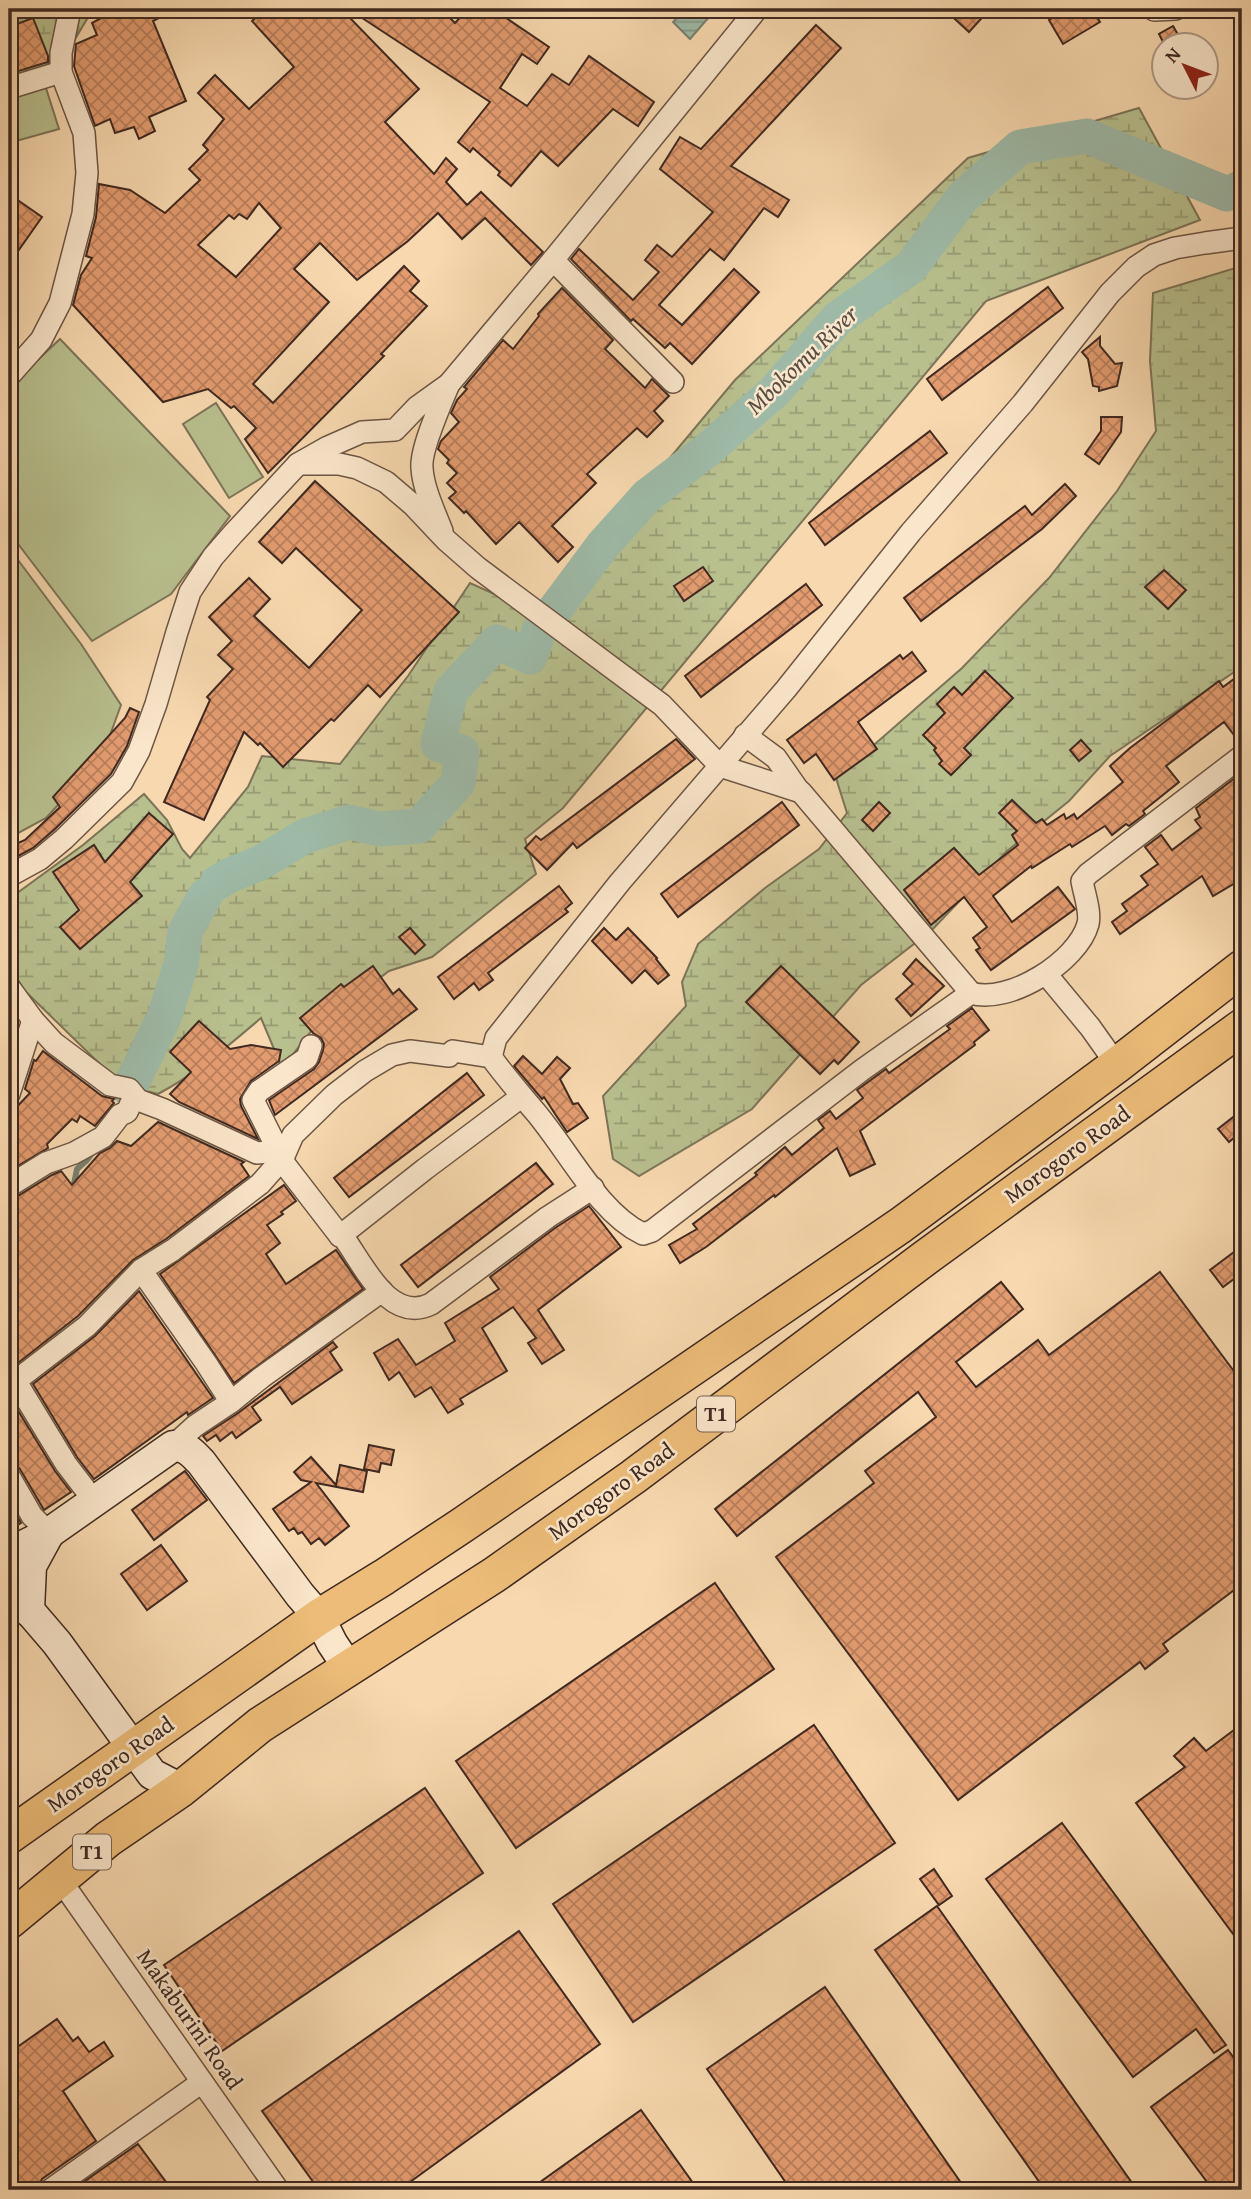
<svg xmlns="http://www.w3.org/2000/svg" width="1251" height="2199" font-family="'Gentium Book Plus',serif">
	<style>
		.grass { fill: #b8c08e; stroke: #7c7457; stroke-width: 2 }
		.wetland { fill: url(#wetland-marsh); stroke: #7c7457; stroke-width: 2 }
		.water { fill: url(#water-rules); stroke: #788071; stroke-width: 2 }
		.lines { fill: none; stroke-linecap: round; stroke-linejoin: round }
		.stream { stroke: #788071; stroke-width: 6 }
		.river { stroke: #9ebaa7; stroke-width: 35 }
		.building { fill: url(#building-cross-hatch); stroke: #3f2920; stroke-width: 2; fill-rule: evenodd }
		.minor-casing { stroke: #6d5544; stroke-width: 24 }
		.secondary-casing { stroke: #3f2920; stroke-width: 33 }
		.trunk-casing { stroke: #3f2920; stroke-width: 38 }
		.minor { stroke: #fae6cb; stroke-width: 21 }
		.secondary { stroke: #fae6cb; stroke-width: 30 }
		.trunk { stroke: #ecbc78; stroke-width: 35 }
		.labels { text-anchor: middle; stroke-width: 5; stroke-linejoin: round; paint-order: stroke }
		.shield { fill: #fae6cb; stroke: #776253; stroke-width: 2 }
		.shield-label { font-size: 21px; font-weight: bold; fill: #3f2920 }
		.street-label { font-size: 23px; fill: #3f2920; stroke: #fae6cb }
		.water-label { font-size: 24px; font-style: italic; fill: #574d42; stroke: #fae6cb }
	</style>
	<defs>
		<pattern id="wetland-marsh" width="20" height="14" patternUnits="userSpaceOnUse" patternTransform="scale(1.75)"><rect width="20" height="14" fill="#b8c08e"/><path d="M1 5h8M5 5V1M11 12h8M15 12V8" fill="none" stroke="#979c74"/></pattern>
		<pattern id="water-rules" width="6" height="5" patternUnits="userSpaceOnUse" patternTransform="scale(1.75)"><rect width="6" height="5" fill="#9ebaa7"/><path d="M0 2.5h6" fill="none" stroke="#829788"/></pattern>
		<pattern id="building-cross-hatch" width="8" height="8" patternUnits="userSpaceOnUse" patternTransform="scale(1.75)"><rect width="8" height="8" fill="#e39c6f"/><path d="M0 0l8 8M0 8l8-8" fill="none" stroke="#b97f5b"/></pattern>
	</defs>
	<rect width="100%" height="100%" fill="#f8d9af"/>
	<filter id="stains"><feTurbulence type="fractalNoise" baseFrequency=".00286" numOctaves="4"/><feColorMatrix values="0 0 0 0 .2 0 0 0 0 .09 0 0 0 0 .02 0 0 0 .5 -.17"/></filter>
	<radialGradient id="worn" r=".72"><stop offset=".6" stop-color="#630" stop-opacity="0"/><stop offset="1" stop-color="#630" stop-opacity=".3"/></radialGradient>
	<g class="grass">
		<polygon points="45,85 59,129 9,143 9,97"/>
		<polygon points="60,339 230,516 171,594 92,641 9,532 9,387"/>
		<polygon points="216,403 263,477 229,498 183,424"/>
		<polygon points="9,548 81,644 121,705 102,757 46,818 9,838"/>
	</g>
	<g class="wetland">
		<polygon points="9,9 103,9 87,19 72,44 9,96"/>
		<path d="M1139 108 1200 220 986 301 563 808 525 839 536 874 432 957 389 971 313 1029 282 1068 261 1018C228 1046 196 1074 158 1094L133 1088 104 1068 24 990 9 965V899L83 845 144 794 167 820 182 849 190 858 248 787 262 756 340 764 408 676 470 583 532 611 613 526 735 380 968 158Z"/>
		<polygon points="1242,266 1242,663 1240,668 1110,756 1069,801 1006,852 932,930 861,985 752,1109 639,1176 613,1159 603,1096 686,1006 682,982 698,944 765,888 819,849 847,813 836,778 962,668 1049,578 1117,491 1156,431 1150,361 1153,293"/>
	</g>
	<polygon class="water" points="686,9 716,9 690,39 673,22"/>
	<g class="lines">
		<polyline class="stream" points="73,1189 77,1169 87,1160 93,1152"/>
		<g class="river">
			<polyline points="217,883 228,876 260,863 305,836 349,822 379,829 419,826 458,783 462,752 438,744 451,691 497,642 530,657 539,631 603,545 647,496 706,451 774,392 838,318 911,267 963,197 1020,147 1087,136 1227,194 1242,187"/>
			<polyline points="129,1089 165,1015 181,964 185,932 205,896"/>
		</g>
	</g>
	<g class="building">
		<polygon points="118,9 176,9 153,21 186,101 149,117 155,131 139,139 134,127 115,133 110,119 95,126 74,66 76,44 97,35 92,23"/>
		<path d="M265 9H441L455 23 468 9H493L549 47 537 64 522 54 500 88 527 106 552 74 569 85 589 56 654 102 638 126 613 109 558 166 541 151 511 186 498 175 500 172 473 148 470 152 458 142 490 102 353 12 349 17 419 89 385 122 434 174 446 158 457 169 446 182 467 205 481 192 543 252 531 265 485 218 462 239 438 213 408 241 357 280 320 243 294 269 329 302 253 384 273 403 404 266 419 281 410 291 427 306 381 354 384 356 268 473 245 439 256 428 234 406 231 408 208 389 163 402 73 305 81 275 92 258 86 256 96 217 99 184 130 190 165 213 200 180 189 169 208 150 203 145 224 119 198 93 215 75 249 109 294 67 252 21ZM259 203 281 228 236 277 198 245 229 215 234 219 239 214 247 219Z"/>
		<polygon points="944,9 990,9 969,32"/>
		<polygon points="1067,9 1092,9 1100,22 1063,44 1049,20"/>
		<polygon points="33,18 48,56 48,62 9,74 9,27"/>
		<polygon points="816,25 841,48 731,166 789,200 778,217 764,208 724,260 710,249 659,305 682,325 734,269 759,292 692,364 670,343 665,348 633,319 631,321 571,259 579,249 633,300 659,272 645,260 657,245 672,257 713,212 660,169 680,137 701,149"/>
		<polygon points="1173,26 1181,40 1172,46 1165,46 1159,34"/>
		<polygon points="9,194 42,217 9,264"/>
		<polygon points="1048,287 1063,308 942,400 927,379"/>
		<polygon points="562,288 613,340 605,349 645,388 652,379 669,396 654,411 663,421 647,437 637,428 587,474 596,483 552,526 573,547 558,562 519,522 496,544 466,511 464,513 449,498 456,492 447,483 457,473 447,463 449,460 438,449 441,441 459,422 451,413 457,400 467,389 464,387 503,340 513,349 539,316 538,314"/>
		<polygon points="1100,337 1100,346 1115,364 1122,363 1117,386 1099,391 1099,387 1093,386 1088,359 1082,352"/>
		<polygon points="1101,417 1122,417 1121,432 1099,464 1085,454 1101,431"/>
		<polygon points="930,431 947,453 825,545 809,523"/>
		<polygon points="315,481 459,612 380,697 368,685 334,721 331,719 283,767 260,743 258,745 244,732 204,820 164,802 210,700 207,697 233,669 218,655 232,641 209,617 249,578 270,599 254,616 309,668 362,610 296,548 282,563 259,542"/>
		<polygon points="1065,484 1076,496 1042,529 921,621 904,598 1025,506 1032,515"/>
		<polygon points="703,567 713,581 684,601 674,586"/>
		<polygon points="1164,570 1186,590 1168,609 1145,587"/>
		<polygon points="806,584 822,605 701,697 685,676"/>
		<polygon points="912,652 926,671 858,722 877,749 834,780 816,754 804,763 787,740 900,655 903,659"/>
		<polygon points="985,671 1013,698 964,748 971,755 951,775 939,764 942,761 934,750 936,748 923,735 945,713 937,704 954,687 962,695"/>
		<polygon points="1242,673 1242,699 1236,704 1242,713 1242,743 1240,743 1224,722 1166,766 1179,782 1143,811 1145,814 1129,826 1126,824 1112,835 1105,826 1072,847 1070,844 1032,868 1031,866 993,896 1012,922 1058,887 1075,909 991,970 976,950 980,948 973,938 987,927 964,897 931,925 904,890 954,848 979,875 1018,845 1012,835 1017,831 999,813 1012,800 1036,823 1042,819 1047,825 1064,814 1066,819 1074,814 1077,819 1123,782 1110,766 1130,748 1219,681 1223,687"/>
		<polygon points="130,708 139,712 127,746 111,774 55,829 33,848 9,861 9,847 25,840 60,807 53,797 125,718"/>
		<polygon points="676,739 695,759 577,848 573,843 547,870 525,848 536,836 541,840"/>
		<polygon points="1081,740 1091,751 1079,761 1070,750"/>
		<polygon points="1236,777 1242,787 1242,879 1213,896 1202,876 1120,934 1112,922 1127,911 1122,904 1148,885 1141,876 1158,864 1145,847 1161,835 1172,850 1201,828 1195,820 1200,817 1196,808"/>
		<polygon points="782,802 799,825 678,917 661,894"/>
		<polygon points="879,802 890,813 873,831 862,820"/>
		<polygon points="149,813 173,834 130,882 142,896 80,949 60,927 79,910 53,872 94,845 105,862"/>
		<polygon points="559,886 572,903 565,909 568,912 488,973 493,980 479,990 474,983 454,999 438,977"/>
		<polygon points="410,928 425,945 415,954 399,937"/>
		<polygon points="604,928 616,940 628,928 657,958 656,959 669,975 658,984 645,970 632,983 592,941"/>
		<polygon points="916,959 944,986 911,1016 896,999 913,984 903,974"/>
		<polygon points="373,966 393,994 399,989 417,1009 275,1115 269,1100 314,1069 319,1062 323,1050 324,1044 321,1038 313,1033 300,1018 341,984 344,987"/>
		<polygon points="781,966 859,1042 838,1064 834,1060 820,1074 746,1002"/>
		<polygon points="972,1008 989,1030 974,1042 975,1045 860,1131 875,1164 850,1176 837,1148 775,1197 774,1195 706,1247 680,1263 669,1245 697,1229 693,1224 757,1175 755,1173 785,1147 792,1155 824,1128 818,1120 830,1111 836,1119 863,1098 857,1090 886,1069 889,1073 950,1029 947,1026"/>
		<polygon points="199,1021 230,1049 251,1045 281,1050 279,1061 251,1081 240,1099 241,1106 258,1139 179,1102 170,1094 191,1072 170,1052"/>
		<polygon points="43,1051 102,1096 114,1099 112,1101 114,1103 95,1126 80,1116 77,1122 72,1119 47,1144 48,1148 9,1171 9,1115 30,1093 25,1089 34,1060 36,1061"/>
		<polygon points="523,1056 542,1074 557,1057 570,1068 560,1079 573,1104 578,1103 588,1118 567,1132 544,1097 542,1099 514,1066"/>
		<polygon points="467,1073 484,1095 349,1197 334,1178"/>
		<polygon points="1242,1110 1242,1131 1229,1142 1218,1129"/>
		<polygon points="158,1122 244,1162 241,1164 249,1176 166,1239 133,1260 78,1316 9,1370 9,1199 16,1197 52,1175 61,1171 72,1185 100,1153 110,1148 117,1141 131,1146"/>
		<polygon points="536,1163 553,1184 418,1287 401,1265"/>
		<polygon points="284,1185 296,1201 281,1212 283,1214 267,1225 280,1243 266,1254 286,1284 336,1250 363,1289 234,1383 160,1274"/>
		<polygon points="589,1206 621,1247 538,1310 564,1350 542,1364 528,1343 536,1338 513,1307 482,1328 507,1371 460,1399 463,1404 448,1413 431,1387 415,1397 399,1372 389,1380 374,1353 398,1339 416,1365 455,1341 445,1323 499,1289 490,1277 555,1228"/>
		<polygon points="1242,1246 1242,1273 1223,1287 1210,1270"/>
		<polygon points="1160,1272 1242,1382 1242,1584 1163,1644 1168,1651 1145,1669 1140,1662 958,1800 776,1557 874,1483 865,1471 936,1417 918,1392 737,1536 715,1509 1001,1282 1023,1309 956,1362 976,1387 1038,1340 1049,1355"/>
		<polygon points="139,1291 213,1398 188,1415 187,1412 94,1479 77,1457 33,1384 95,1336"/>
		<polygon points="333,1342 337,1347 330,1352 342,1370 292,1404 280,1387 252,1407 261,1420 236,1438 232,1432 220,1441 216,1435 207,1441 203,1436 238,1413"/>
		<polygon points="9,1399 11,1399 55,1471 71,1492 44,1510 20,1469 15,1464 9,1463"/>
		<polygon points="369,1445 394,1450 391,1465 381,1463 379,1472 364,1469"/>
		<polygon points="311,1457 336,1485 340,1465 367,1471 363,1492 316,1483 349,1526 325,1545 319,1538 311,1544 302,1532 298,1534 294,1528 289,1531 273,1509 311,1482 301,1480 294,1472"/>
		<polygon points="185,1471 207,1500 154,1540 132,1510"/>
		<polygon points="9,1502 21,1523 9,1530"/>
		<polygon points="161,1545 187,1581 147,1610 121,1574"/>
		<polygon points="715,1583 774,1669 516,1848 456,1761"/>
		<polygon points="1242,1724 1242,1946 1136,1803 1185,1767 1174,1756 1194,1738 1206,1751"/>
		<polygon points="814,1725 895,1843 633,2022 553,1904"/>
		<polygon points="425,1788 483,1873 222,2051 164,1965"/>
		<polygon points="1062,1823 1226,2045 1214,2053 1196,2029 1133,2077 986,1879"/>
		<polygon points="934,1869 952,1896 939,1905 920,1879"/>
		<polygon points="937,1906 1137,2190 1045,2190 875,1950"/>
		<polygon points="519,1931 600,2044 399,2190 319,2190 262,2111"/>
		<polygon points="825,1987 966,2190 791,2190 707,2069"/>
		<polygon points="57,2019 73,2041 78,2037 89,2052 104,2042 113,2056 63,2091 96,2141 42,2179 37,2190 9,2190 9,2053"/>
		<polygon points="1228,2050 1242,2069 1242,2190 1213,2190 1151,2107"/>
		<polygon points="641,2110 698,2190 529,2190"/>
		<polygon points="138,2144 172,2190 72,2190"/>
	</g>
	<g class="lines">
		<defs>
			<g id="minor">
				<polyline points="1154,10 1176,9"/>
				<polyline points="9,88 61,72"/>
				<polyline points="553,260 673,382"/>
				<polyline points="9,376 41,340 60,303 83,214 87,173 84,133 61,72 61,53 70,9"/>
				<path d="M298 464H339L357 468 386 482 413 505 446 540 478 568 662 705 720 766 801 792 971 993C1009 1005 1078 961 1088 924 1091 912 1084 893 1082 881L1088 874 1242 756"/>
				<path d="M442 531C435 513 423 488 422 468 420 450 441 403 449 384"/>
				<polyline points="745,735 776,758 799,791"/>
				<polyline points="9,876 40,859 64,839 122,782 139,751 156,704 177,632 190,592 213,557 233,534 298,464 328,447 362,432 395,430 417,407 449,384 553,260 757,9"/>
				<polyline points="1046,974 1090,1027 1117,1065"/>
				<polyline points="9,987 33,1020 54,1043 110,1085 129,1089 138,1100 162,1109 257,1153 278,1151"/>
				<path d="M311 1046 307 1058 259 1091 253 1100 286 1166 340 1236 344 1238C364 1266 390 1324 431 1304L548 1217 593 1188"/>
				<polyline points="491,1057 496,1038 620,882 786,689 911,532 1023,403 1110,293 1136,267 1154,255 1175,248 1205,243 1242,238"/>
				<polyline points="9,1094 33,1020"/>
				<polyline points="9,1186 46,1163 74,1153 103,1137 120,1115 127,1112 131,1103 138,1100"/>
				<polyline points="340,1236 425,1169 521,1097"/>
				<polyline points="141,1270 206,1363 231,1402"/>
				<polyline points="18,1385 66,1464 95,1502"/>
				<path d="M9 1386 87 1326 141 1270 173 1250 260 1184 283 1158 293 1135 334 1095 365 1071 392 1055 410 1051 449 1056 453 1051 491 1057C504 1075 518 1091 532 1108 566 1146 597 1212 643 1234L652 1231 862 1070 971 993"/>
				<polyline points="173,1446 195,1426 231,1402 262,1377 382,1291"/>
				<polyline points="9,1476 32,1516 49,1533"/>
				<polyline points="59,1878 278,2190"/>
				<polyline points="50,2190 202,2082"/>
			</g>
			<g id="secondary">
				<path d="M9 1553 49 1533 173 1446C187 1446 192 1453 201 1462L300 1595 319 1617 332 1643 348 1667"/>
				<polyline points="9,1599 22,1605 33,1615 57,1643 152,1774 181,1789"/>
				<polyline points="29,1610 31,1566 49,1533"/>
			</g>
			<g id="trunk">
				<polyline points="9,1836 319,1617 384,1577 461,1526 901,1225 1117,1065 1242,968"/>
				<polyline points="9,1921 108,1839 181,1789 260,1725 494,1575 633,1477 925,1258 1242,1027"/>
			</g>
		</defs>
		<use href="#minor" class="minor-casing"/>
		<use href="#secondary" class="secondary-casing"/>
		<use href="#trunk" class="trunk-casing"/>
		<use href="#minor" class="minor"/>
		<use href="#secondary" class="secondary"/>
		<use href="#trunk" class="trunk"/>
	</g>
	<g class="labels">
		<g class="shield">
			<rect x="697" y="1396.5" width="38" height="35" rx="5"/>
			<rect x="73" y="1834.5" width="38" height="35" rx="5"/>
		</g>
		<g class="shield-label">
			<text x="716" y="1421">T1</text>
			<text x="92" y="1859">T1</text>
		</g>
		<g class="street-label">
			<text transform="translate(1067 1154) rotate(-36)" y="8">Morogoro Road</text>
			<text transform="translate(611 1491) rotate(-36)" y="8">Morogoro Road</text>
			<text transform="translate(110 1764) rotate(-35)" y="8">Morogoro Road</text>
			<text transform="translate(190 2019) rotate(55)" y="8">Makaburini Road</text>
		</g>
		<g class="water-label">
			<text transform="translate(802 360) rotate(-44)" y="8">Mbokomu River</text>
		</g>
	</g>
	<rect width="1251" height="2199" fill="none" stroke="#f8d9af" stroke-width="35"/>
	<rect x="10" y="10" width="1230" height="2178" fill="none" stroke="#3f2920" stroke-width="3.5"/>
	<rect x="18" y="18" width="1216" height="2164" fill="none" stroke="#3f2920" stroke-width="2"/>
	<g transform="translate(1185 66) rotate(312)"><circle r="33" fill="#fae6cb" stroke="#af9a87" stroke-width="2"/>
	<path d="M0-5L12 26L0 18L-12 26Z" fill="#8f2418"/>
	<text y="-10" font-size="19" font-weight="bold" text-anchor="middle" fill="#3f2920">N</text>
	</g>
	<rect width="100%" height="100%" filter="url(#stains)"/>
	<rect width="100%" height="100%" fill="url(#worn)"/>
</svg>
